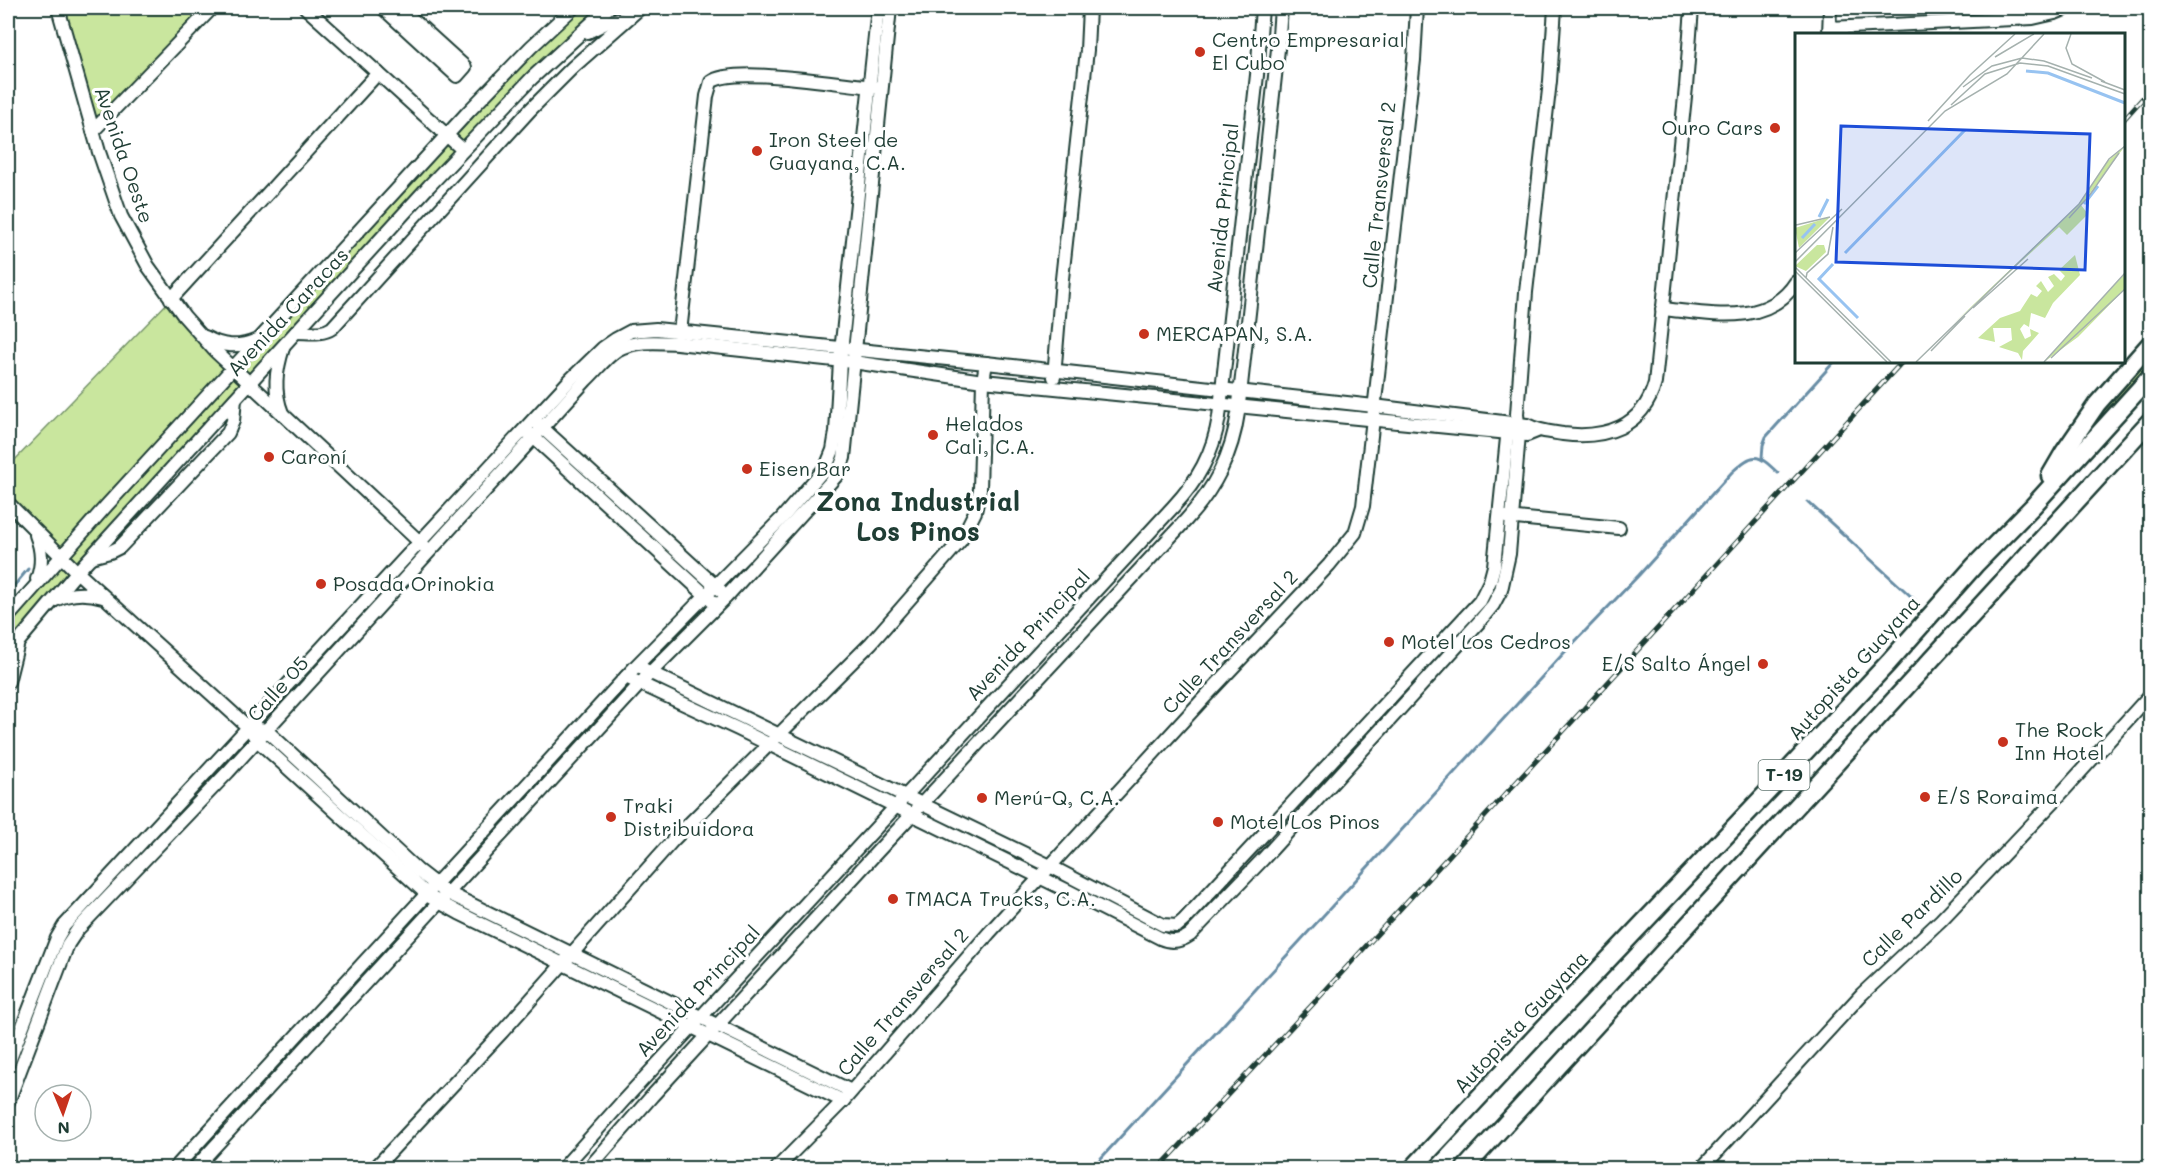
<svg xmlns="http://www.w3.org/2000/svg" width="2158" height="1176" font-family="Mali,sans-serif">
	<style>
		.green { fill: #c9e69e; stroke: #749269; stroke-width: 1.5 }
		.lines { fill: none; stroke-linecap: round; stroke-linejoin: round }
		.stream { stroke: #678da5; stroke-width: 3 }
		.minor-casing { stroke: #1f3d34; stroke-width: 16 }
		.highway-casing { stroke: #1f3d34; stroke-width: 21 }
		.minor { stroke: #fff; stroke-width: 12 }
		.highway { stroke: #fff; stroke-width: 16 }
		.rail-casing { stroke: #1f3d34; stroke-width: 5 }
		.rail { stroke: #fff; stroke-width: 3; stroke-dasharray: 9; stroke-linecap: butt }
		.poi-dot { fill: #c8321e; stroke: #fff; stroke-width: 2 }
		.labels { text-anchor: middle; stroke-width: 6; stroke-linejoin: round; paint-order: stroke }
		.shield { fill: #fff; stroke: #627771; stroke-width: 1.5 }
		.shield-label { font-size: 18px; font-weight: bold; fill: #1f3d34 }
		.poi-label { font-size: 20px; fill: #1f3d34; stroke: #fff; text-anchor: start }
		.street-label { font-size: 20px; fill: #1f3d34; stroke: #fff }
		.district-label { font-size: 26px; font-weight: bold; fill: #1f3d34; stroke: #fff }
		.inset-river { fill: none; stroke: #97c3f1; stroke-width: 3 }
		.inset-road { fill: none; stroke: #a5b1ae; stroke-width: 1.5 }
		.view { fill: #1d4ed8; fill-opacity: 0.15; stroke: #1d4ed8; stroke-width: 3 }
		.inset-edge { fill: none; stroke: #1f3d34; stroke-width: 3 }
	</style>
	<rect width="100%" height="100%" fill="#fff"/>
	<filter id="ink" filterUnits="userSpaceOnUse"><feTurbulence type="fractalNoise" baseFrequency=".0167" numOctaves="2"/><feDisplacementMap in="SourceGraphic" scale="12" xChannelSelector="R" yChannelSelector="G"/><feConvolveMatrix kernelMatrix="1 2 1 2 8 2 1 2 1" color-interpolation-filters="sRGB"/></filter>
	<g filter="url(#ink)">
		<g class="green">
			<polygon points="58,8 212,8 93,131"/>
			<polygon points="573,8 608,8 532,78 8,654 8,617 60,557 8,503 8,467 171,299 232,369"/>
			<polygon points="2150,346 2150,363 2057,465"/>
		</g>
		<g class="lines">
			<g class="stream">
				<polyline points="1762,458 1763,445 1766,437 1834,362"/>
				<polyline points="1808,502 1915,600"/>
				<polyline points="8,593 28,569"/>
				<path d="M1092 1168 1562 655 1639 575 1732 472C1754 452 1757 453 1778 473"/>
			</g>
			<defs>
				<g id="minor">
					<polyline points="58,8 99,152 121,216 148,266 184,316 215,351 425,547"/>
					<polyline points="306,8 463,150"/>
					<polyline points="383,8 457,76 465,67 400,8"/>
					<polyline points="1830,28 2033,18 2055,13 2067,8"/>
					<polyline points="588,32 610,21 628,17"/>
					<polyline points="1829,34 1830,8"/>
					<polyline points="93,131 212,8"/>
					<polyline points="171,299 378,73"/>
					<path d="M1662 309C1708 313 1767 328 1796 282"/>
					<path d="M296 332C308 332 322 335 332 328L530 110 573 67 640 8"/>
					<path d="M680 332 707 96 711 82C733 65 843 85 875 87"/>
					<path d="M205 337C223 347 238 348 257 340"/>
					<polyline points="1054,377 1062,279 1087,50 1089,8"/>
					<path d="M282 413C273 391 276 370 283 348"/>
					<polyline points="537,423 721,591"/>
					<polyline points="530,434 712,601"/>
					<polyline points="8,503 77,572 249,728 257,740 430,897 459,913 843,1101"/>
					<polyline points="1506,517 1619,528"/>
					<path d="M36 535C42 550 43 564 37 579"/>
					<polyline points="91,557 110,552 120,547 228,433 233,421 235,399"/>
					<path d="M53 601C70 592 86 592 103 597"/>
					<polyline points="8,617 107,505 469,111 531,47 573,8"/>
					<polyline points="8,654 77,572 429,186 532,78 608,8"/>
					<polyline points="643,669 1050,866 1163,925 1177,926 1184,920 1480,601 1490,581 1494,566 1508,428"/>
					<path d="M626 677 738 729 1070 892 1160 938C1171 943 1180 942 1190 935L1263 859 1479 622 1493 605 1501 590 1509 554 1519 434 1517 414 1526 292 1550 81 1555 8"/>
					<polyline points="8,682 18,642"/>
					<polyline points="259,729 266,730 417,870 444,891 851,1091"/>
					<path d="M8 1064 57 938 64 926 570 380 603 348 616 339 631 331 656 329 986 363 1374 406 1527 425C1538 431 1550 432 1563 434 1604 439 1643 428 1655 383L1686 87 1692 8"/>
					<path d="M8 1102 68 944 78 929 228 772 586 380C596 371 605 358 617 350 633 340 658 342 677 343L853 362 983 381 1519 434 1527 435 1537 431"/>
					<polyline points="8,1166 14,1168"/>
					<polyline points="175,1168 636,666 782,518 826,467 833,450 836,432 840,361 878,8"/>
					<polyline points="195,1168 650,673 727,596 837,475 844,458 890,8"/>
					<polyline points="375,1168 502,1032 674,839 871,643 961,540 975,512 980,489 983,381 986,363"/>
					<path d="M563 1168 624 1100 1173 507C1198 480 1213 454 1219 417L1257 75 1262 8"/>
					<path d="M589 1168 652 1096 878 851 1186 520C1215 488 1232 455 1238 413L1278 49 1281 8"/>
					<polyline points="777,1168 843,1101 989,933 1204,698 1329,565 1355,533 1363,506 1414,60 1417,8"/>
					<polyline points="1702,1168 1862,994 1941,920 2056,799 2150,695"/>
				</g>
				<g id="highway">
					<polyline points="2050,476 2064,452 2097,404 2150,344"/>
					<polyline points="1413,1168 1567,1003 1776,783 1889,662 1975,565 2033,506 2150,377"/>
					<polyline points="1465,1168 2150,421"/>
				</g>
			</defs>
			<use href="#minor" class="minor-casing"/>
			<use href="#highway" class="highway-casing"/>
			<use href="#minor" class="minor"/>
			<use href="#highway" class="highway"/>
			<defs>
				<g id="rail">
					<polyline points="2124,119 2150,90"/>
					<polyline points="1159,1168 1312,1005 1902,362"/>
				</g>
			</defs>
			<use href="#rail" class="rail-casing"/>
			<use href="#rail" class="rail"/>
		</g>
	</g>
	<g class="poi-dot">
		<circle cx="1200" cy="52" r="6"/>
		<circle cx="1775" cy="128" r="6"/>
		<circle cx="757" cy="151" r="6"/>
		<circle cx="1144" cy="334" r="6"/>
		<circle cx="933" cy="435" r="6"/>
		<circle cx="269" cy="457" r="6"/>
		<circle cx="747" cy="469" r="6"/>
		<circle cx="321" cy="584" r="6"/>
		<circle cx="1389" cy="642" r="6"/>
		<circle cx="1763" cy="664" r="6"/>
		<circle cx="2003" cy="742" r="6"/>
		<circle cx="1925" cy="797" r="6"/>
		<circle cx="982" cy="798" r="6"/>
		<circle cx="611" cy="817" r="6"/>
		<circle cx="1218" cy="822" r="6"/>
		<circle cx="893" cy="899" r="6"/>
	</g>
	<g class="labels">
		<rect class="shield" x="1758.5" y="760" width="51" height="30" rx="4.5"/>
		<g class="shield-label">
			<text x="1784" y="781">T-19</text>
		</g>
		<g class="poi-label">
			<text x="1212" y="47">Centro Empresarial<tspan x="1212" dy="23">El Cubo</tspan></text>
			<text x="1763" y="135" text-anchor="end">Ouro Cars</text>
			<text x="769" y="147">Iron Steel de<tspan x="769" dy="23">Guayana, C.A.</tspan></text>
			<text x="1156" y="341">MERCAPAN, S.A.</text>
			<text x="945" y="431">Helados<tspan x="945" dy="23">Cali, C.A.</tspan></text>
			<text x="281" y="464">Caroní</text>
			<text x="759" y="476">Eisen Bar</text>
			<text x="333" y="591">Posada Orinokia</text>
			<text x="1401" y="649">Motel Los Cedros</text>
			<text x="1751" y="671" text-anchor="end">E/S Salto Ángel</text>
			<text x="2015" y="737">The Rock<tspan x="2015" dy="23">Inn Hotel</tspan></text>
			<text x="1937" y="804">E/S Roraima</text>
			<text x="994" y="805">Merú-Q, C.A.</text>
			<text x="623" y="813">Traki<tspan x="623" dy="23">Distribuidora</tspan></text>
			<text x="1230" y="829">Motel Los Pinos</text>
			<text x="905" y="906">TMACA Trucks, C.A.</text>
		</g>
		<g class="street-label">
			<text transform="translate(124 155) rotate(71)" y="7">Avenida Oeste</text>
			<text transform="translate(1379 195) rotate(-84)" y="7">Calle Transversal 2</text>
			<text transform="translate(1223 208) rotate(-84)" y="7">Avenida Principal</text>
			<text transform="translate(288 312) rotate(-47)" y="7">Avenida Caracas</text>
			<text transform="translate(1028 635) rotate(-47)" y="7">Avenida Principal</text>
			<text transform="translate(1230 642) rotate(-47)" y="7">Calle Transversal 2</text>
			<text transform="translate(1854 668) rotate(-48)" y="7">Autopista Guayana</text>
			<text transform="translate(278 689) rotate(-48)" y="7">Calle 05</text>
			<text transform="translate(1912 918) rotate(-44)" y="7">Calle Pardillo</text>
			<text transform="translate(698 991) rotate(-47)" y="7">Avenida Principal</text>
			<text transform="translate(903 1002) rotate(-49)" y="7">Calle Transversal 2</text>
			<text transform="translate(1521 1022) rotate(-47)" y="7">Autopista Guayana</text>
		</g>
		<g class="district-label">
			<text x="918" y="511">Zona Industrial<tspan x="918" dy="30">Los Pinos</tspan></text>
		</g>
	</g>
	<g transform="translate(1795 33)">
		<rect width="330" height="330" fill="#fff"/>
		<path d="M330 113 286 172 293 181 272 202 264 194 158 291 285 170 312 129ZM35 184 4 215 0 195ZM22 212H29L31 219 11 238 0 233ZM280 222 285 242 258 270 250 285 236 280 234 294 229 291 225 296 230 306 236 303 235 296 244 300 228 318 227 327 223 320 204 314 217 307 216 295H198L200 309 183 305 205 285 225 278 236 261 242 264 247 258 241 253 246 248 253 259 259 253 253 244 259 241 266 248 270 243 264 237ZM330 240V256L283 304 249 329Z" fill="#c9e69e"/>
		<path class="inset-river" d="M231 38 253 40 330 70M289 171 303 153M24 184 33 166M7 205 20 191M50 220 170 97M38 231 24 246 63 285"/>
		<path class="inset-road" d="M276 1 271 15 277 31 310 49M200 24 239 1M306 48 330 57M168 54 197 33 227 25 249 28 297 45M156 72 190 41 225 30 253 33 330 61M133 88 175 42 220 1M274 185 294 163 324 120M1 192 35 184M0 220 47 176M0 229 150 78 212 41 249 1M0 234 96 329M0 238 92 329M11 245 12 240 33 221 38 194M178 275 233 226M136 318 170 283M256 325 330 256M121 329 284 171 314 126 330 113M249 329 330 240"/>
		<path class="view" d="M46 93 295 101 290 237 41 229Z"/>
		<rect width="330" height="330" class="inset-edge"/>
	</g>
	<rect width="2158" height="1176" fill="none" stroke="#fff" stroke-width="30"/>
	<rect x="15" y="15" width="2128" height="1146" fill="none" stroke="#1f3d34" stroke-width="2" filter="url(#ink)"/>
	<g transform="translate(63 1113) rotate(178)"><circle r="28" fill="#ffffff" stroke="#a5b1ae" stroke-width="1.5"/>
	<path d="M0-4.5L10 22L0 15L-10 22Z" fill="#c8321e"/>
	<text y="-9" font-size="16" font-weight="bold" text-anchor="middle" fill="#1f3d34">N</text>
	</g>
</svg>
